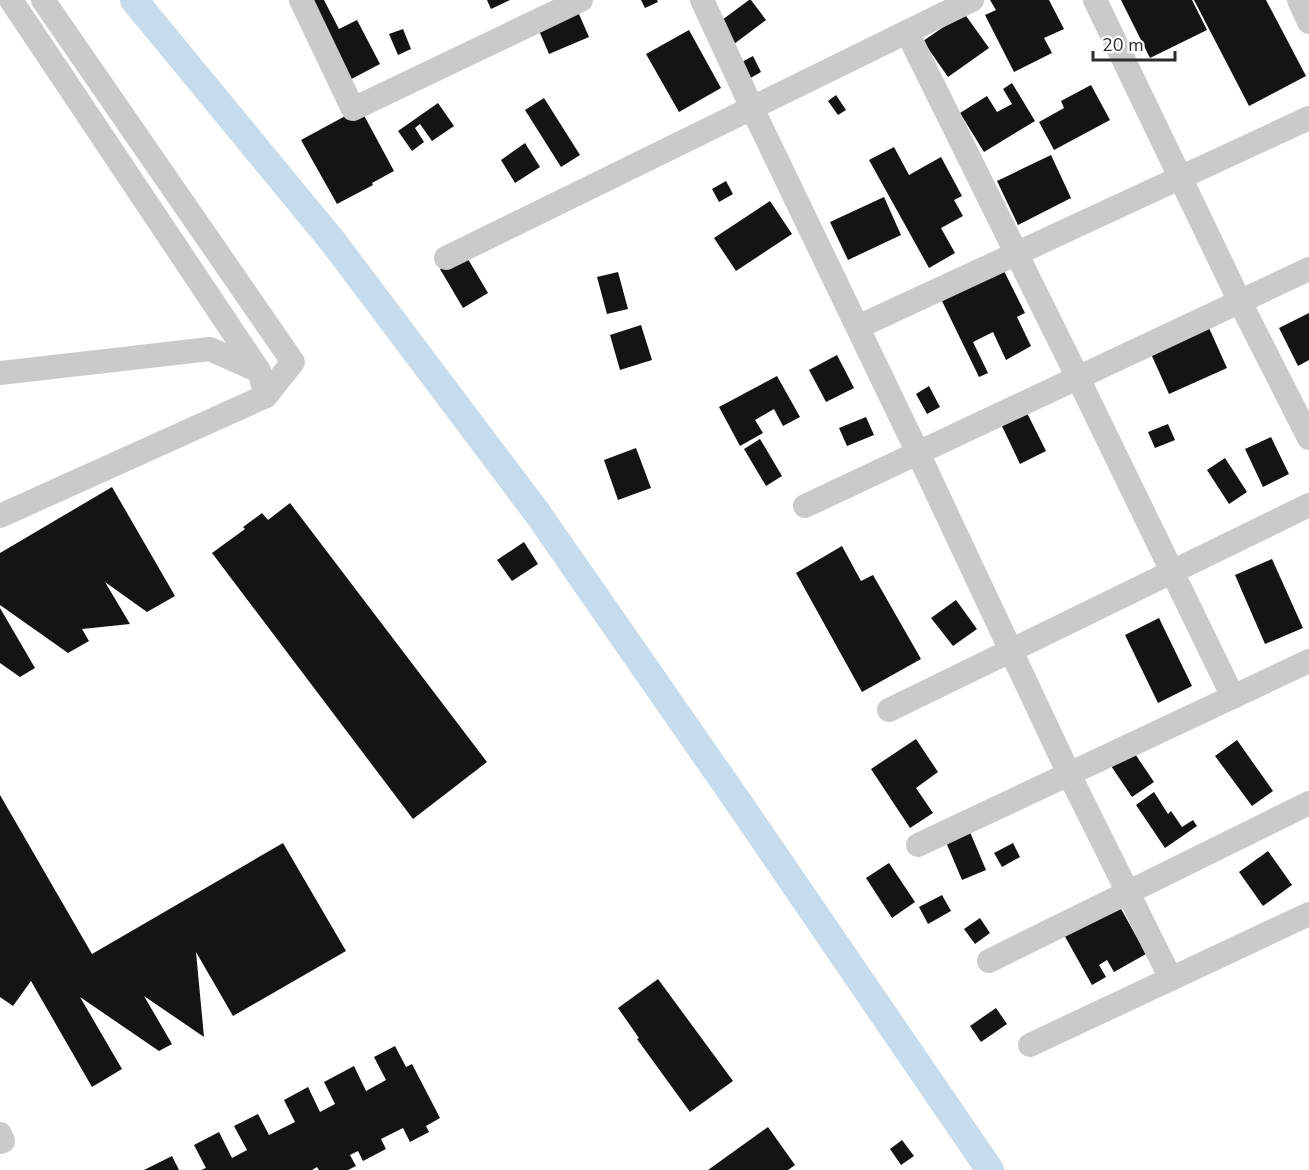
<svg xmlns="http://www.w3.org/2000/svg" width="1309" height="1170" font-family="'Nunito Sans',sans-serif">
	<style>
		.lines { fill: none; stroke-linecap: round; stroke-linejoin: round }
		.canal { stroke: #c6dbeb; stroke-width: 28 }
		.building { fill: #141414 }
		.street { stroke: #cacaca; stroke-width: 24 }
	</style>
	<rect width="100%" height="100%" fill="#fff"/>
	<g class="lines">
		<polyline class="canal" points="134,0 334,243 538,514 743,809 990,1170"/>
	</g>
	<g class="building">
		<polygon points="295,0 324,0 339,29 357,20 380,64 340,85"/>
		<polygon points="487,0 510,0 491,9"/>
		<polygon points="641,0 657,0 658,2 645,8"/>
		<polygon points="749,0 751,0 766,20 734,44 718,23"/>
		<polygon points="990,0 1049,0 1064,29 1044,38 1052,53 1014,72 985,15 996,10"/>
		<polygon points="1121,0 1192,0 1207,30 1150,58"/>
		<polygon points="1194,0 1266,0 1306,76 1249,106"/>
		<polygon points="575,5 589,37 549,54 535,21"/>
		<polygon points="964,13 989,48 948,77 923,41"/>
		<polygon points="403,29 411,49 398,55 389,34"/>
		<polygon points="689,30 721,88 679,112 646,54"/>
		<polygon points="753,56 761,72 747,80 738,64"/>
		<polygon points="1012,83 1035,121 984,152 960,113 987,96 997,112 1012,104 1003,89"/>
		<polygon points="1091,85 1110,120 1054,150 1039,122 1064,108 1061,101"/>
		<polygon points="836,95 846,110 838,115 828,101"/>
		<polygon points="544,98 580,155 561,167 525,110"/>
		<polygon points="438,103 454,126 432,141 420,124 415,128 424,142 412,151 398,131"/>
		<polygon points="360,108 394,171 372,183 373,185 337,204 301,140"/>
		<polygon points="525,143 540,167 515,183 501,160"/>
		<polygon points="894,147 909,175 941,157 962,196 954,200 963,216 941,228 955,253 929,268 869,160"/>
		<polygon points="1051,155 1071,198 1018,225 997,181"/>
		<polygon points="726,181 733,194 719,202 712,189"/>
		<polygon points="884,197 901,235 848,260 830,222"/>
		<polygon points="770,201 792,234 736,271 714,238"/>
		<polygon points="465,254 488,293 463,308 440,269"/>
		<polygon points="1004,271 1025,313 1017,317 1031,346 1006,360 993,332 973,342 988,373 979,377 942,301"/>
		<polygon points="618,272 628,309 607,314 597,277"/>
		<polygon points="1309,313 1309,360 1298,366 1279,328"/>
		<polygon points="1205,319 1227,368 1169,394 1147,345"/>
		<polygon points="641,325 652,360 620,370 610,335"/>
		<polygon points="837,355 854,388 826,402 809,370"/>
		<polygon points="777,376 800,417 783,426 774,409 755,420 763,433 740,446 719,407"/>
		<polygon points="929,386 940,407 927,414 916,394"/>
		<polygon points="1025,409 1046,451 1020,464 1000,422"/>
		<polygon points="866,417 874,435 847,446 839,428"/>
		<polygon points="1168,424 1175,440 1155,448 1148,432"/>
		<polygon points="1271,437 1289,474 1263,487 1245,449"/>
		<polygon points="760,439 782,476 766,486 744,449"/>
		<polygon points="636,448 651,488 618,500 604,460"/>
		<polygon points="1225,458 1247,492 1229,504 1207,470"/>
		<polygon points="112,487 175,596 147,612 105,582 130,624 82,629 89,641 68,653 0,605 0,553"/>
		<polygon points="290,503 487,762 413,819 212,553 245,529 243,527 262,513 268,520"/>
		<polygon points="524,542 538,564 512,581 497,560"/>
		<polygon points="842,546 861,581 873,575 921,659 862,692 796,573"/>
		<polygon points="1272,559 1303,628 1265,644 1235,575"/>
		<polygon points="956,600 977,629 953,646 931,618"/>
		<polygon points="0,608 35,668 20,677 0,663"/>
		<polygon points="1159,618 1192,686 1158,703 1125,635"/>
		<polygon points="916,739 938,772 916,788 933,813 910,828 871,769"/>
		<polygon points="1125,739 1154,782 1132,797 1103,754"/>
		<polygon points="1237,740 1273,791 1252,806 1215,756"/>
		<polygon points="1154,792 1168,814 1171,811 1182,827 1193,820 1197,826 1165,848 1136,805"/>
		<polygon points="0,795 92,954 283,843 346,951 233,1016 196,952 204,1037 144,996 172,1044 159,1051 80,997 122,1069 92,1087 31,981 13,1006 0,997"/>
		<polygon points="967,825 986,870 962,880 943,835"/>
		<polygon points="1013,843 1020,857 1002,867 994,853"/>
		<polygon points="1268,851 1292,885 1263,906 1239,872"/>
		<polygon points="889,863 915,902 892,918 866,878"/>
		<polygon points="942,895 951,911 928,924 919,907"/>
		<polygon points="1120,907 1146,954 1114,972 1107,960 1099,965 1106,977 1092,985 1058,924"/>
		<polygon points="980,918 990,933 975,944 964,929"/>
		<polygon points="658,979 733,1081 690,1112 637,1039 639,1038 618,1008"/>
		<polygon points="996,1008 1007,1024 981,1042 970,1026"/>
		<polygon points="395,1046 406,1067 412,1064 440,1118 426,1126 429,1132 410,1142 403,1128 381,1139 386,1149 363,1161 358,1151 350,1155 356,1166 348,1170 319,1170 317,1167 312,1170 201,1170 206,1168 194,1145 219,1132 232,1158 247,1150 234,1126 258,1114 269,1135 295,1122 284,1100 308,1087 320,1112 335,1104 324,1082 354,1066 366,1091 386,1080 374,1057"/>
		<polygon points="768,1127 795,1165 788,1170 708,1170"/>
		<polygon points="902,1140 914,1156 901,1165 890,1149"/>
		<polygon points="172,1156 179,1170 144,1170"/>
	</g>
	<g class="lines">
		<g class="street">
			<polyline points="11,0 259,371"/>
			<polyline points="43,0 293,362 266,396"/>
			<polyline points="301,0 353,109 581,0"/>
			<polyline points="702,0 752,108 918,453 1069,774 1171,979"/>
			<polyline points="1095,0 1240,302 1309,438"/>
			<polyline points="1299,0 1309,22"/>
			<polyline points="907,32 1078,378 1233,697"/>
			<polyline points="446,258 972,0"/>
			<polyline points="858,327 1309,118"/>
			<polyline points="0,373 210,349 259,371 266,396 0,516"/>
			<polyline points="805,506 1309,269"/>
			<polyline points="889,710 1309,505"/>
			<polyline points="918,845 1309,661"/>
			<polyline points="989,961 1309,803"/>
			<polyline points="1030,1045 1309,914"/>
			<polyline points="0,1134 3,1141 0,1142"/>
		</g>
	</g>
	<path d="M1093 51v9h82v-9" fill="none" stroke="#2d2d2d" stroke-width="3"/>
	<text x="1102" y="51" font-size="18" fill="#2d2d2d" stroke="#ffffff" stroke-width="4.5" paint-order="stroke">20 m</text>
</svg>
